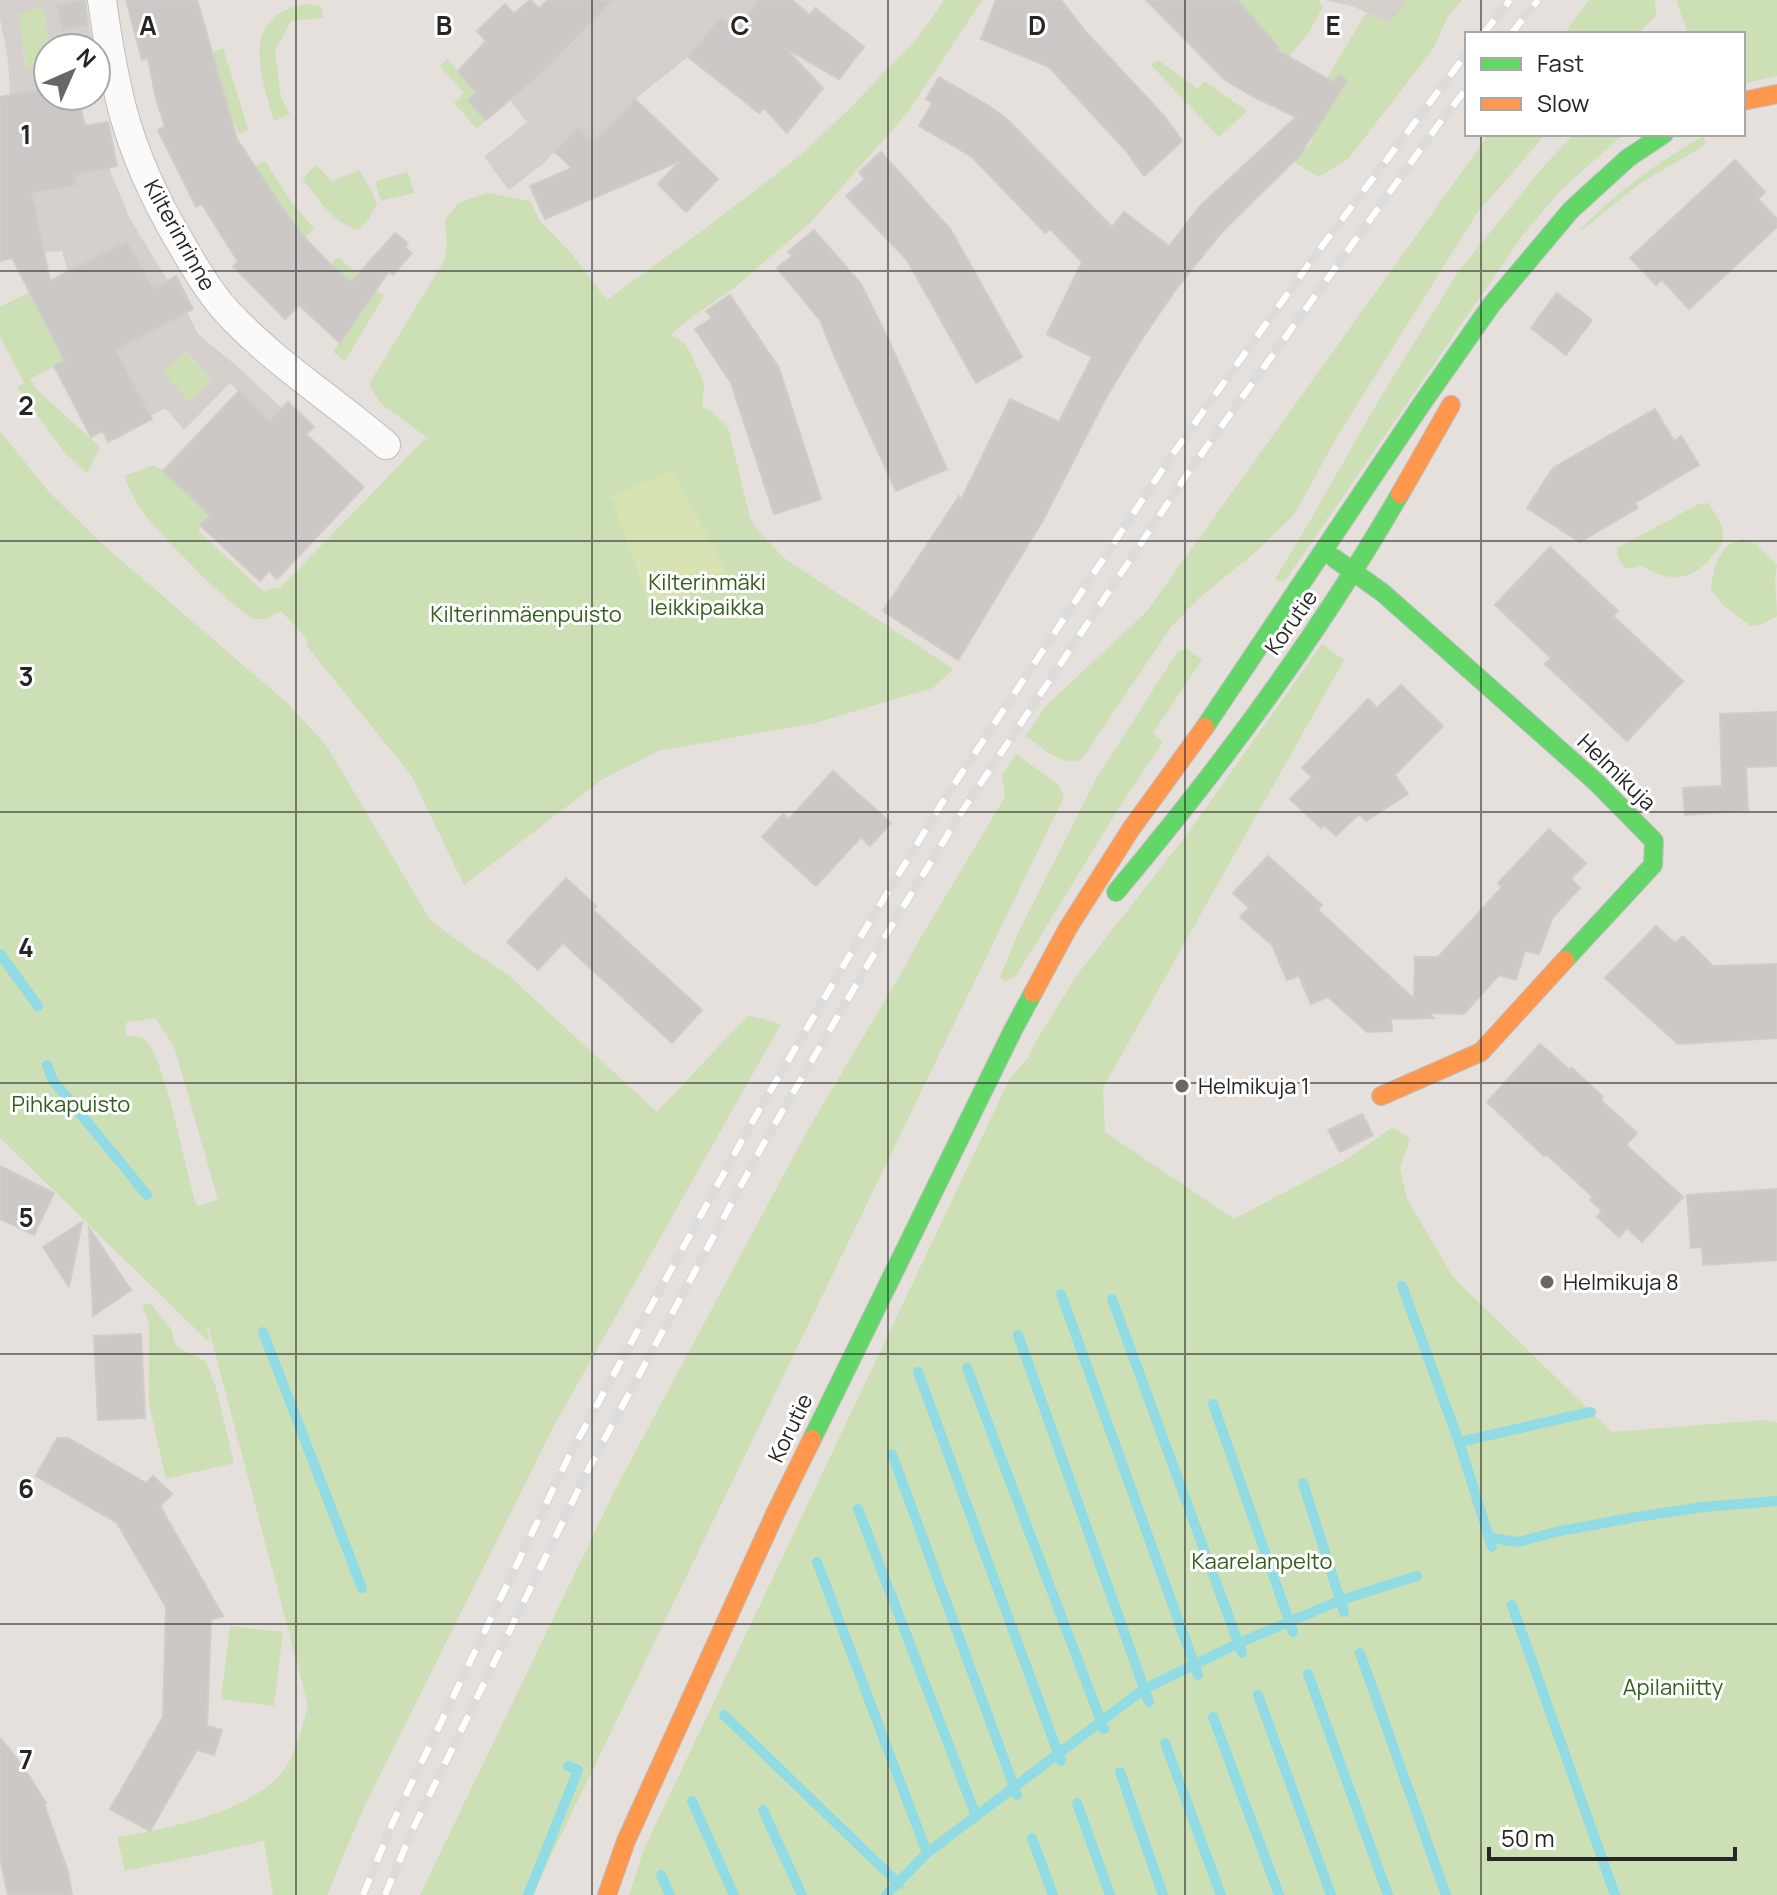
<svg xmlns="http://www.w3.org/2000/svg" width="1777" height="1895" font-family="Manrope,sans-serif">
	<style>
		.green { fill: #ccdfb5; fill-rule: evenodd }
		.pitch { fill: #d8e3b3 }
		.plaza { fill: #d5d0cb; fill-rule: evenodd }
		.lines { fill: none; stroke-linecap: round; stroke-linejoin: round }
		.stream { stroke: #91dbe5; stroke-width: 10 }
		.building { fill: #cbc8c5; stroke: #d0ccc8; stroke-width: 2 }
		.street-casing { stroke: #bebdbe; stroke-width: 30 }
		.fast-casing { stroke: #bebdbe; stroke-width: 20 }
		.slow-casing { stroke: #bebdbe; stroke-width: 20 }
		.street { stroke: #fbfafa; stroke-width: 28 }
		.fast { stroke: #63d668; stroke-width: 18 }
		.slow { stroke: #ff974d; stroke-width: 18 }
		.rail-casing { stroke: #dcdcdd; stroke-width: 9 }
		.rail { stroke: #fff; stroke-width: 6; stroke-dasharray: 18; stroke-linecap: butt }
		.grid { fill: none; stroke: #262626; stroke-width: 2; stroke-opacity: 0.55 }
		.poi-dot { fill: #696766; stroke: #fff; stroke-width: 3 }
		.labels { text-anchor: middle; stroke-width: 6; stroke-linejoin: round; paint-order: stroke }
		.street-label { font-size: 22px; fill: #262626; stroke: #fff }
		.park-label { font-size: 22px; fill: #325f1b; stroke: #fff }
		.poi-label { font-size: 22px; fill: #262626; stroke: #fff; text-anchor: start }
		.grid-label { font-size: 26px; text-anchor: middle; font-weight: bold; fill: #262626; stroke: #fff; stroke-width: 6; stroke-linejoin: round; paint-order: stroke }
	</style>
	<rect width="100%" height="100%" fill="#e5e0dc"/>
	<g class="green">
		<path d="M944 0H982L908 112 811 222 734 288 685 322 671 335 683 342 691 353 700 374 704 384 702 407 712 412 728 427 750 518 756 528 784 558 953 669 933 688 815 723 658 751 603 779 464 885 411 775 306 645 309 641 281 611C272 616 265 622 253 618 235 612 148 523 137 504 132 495 128 485 124 476L154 465 163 471 210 515 198 531 264 592 276 587 279 589 424 440 429 439 380 403 369 384 444 261 447 246 445 220 458 203 487 193 530 201 540 221 571 253 607 300 703 230 796 159 848 110 920 35Z"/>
		<polygon points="1237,0 1318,0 1323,7 1310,30 1289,57 1277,50 1279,43 1256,30 1259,24"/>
		<polygon points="1408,0 1462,0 1448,16 1433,49 1348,159 1318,177 1293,161 1310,145 1317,128 1342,87 1327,78 1366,13 1388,22"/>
		<polygon points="1589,0 1655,0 1656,16 1637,34 1564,34"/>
		<polygon points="1676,0 1777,0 1777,76 1743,84 1743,34 1688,34"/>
		<path d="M304 4 321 6 323 18 291 21 275 51 281 97 290 114 274 121C265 87 241 31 286 10 291 7 298 6 304 4Z"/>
		<polygon points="43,6 50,48 48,48 48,63 27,69 17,14"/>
		<polygon points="223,48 248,129 239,134 232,118 212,52"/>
		<polygon points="448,59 476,93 486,120 477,129 454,103 464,93 440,66"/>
		<polygon points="1158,60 1198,89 1204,81 1247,111 1219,137 1151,65"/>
		<path d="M1489 134H1546L1477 213 1338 435 1294 515 1253 554 1199 598 1171 627 1082 759C1062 768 1042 747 1026 736L1046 706 1147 611Z"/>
		<polygon points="1574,134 1624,134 1560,191 1522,236 1285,581 1277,581 1276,577 1307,526 1383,393 1458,272 1543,167"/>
		<path d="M1703 136 1706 142 1702 147 1642 182 1581 231 1580 230C1616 192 1658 162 1703 136Z"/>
		<polygon points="265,161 290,200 314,229 305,238 283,209 255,166"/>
		<path d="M316 165 332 181 360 170C365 182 373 191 377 204L368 220 358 230C328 220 322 201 302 179Z"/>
		<polygon points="408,172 414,193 381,201 375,181"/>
		<polygon points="338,257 384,296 345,361 333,352 370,297 330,264"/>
		<polygon points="30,292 65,361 30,379 35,388 100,447 87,473 64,452 17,387 24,383 0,336 0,307"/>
		<polygon points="185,352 212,380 189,402 162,373"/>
		<path d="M0 431 49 492 100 542 286 702 326 745 431 921 469 949 507 974 657 1112 748 1015 781 1024 555 1424 364 1807 327 1895H273L264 1841 125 1871 117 1837C165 1829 257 1811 285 1768 298 1749 302 1726 308 1705L207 1322 209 1342 0 1138ZM155 1018 174 1046 218 1200 197 1206C186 1176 165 1053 144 1039 140 1036 131 1036 126 1035L125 1023Z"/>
		<path d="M1708 503C1714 513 1725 525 1723 537 1723 546 1715 552 1710 559 1688 583 1669 581 1641 566 1640 566 1632 569 1631 569 1621 568 1616 556 1617 548L1699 504Z"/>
		<path d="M1743 539 1756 544 1777 565C1773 579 1777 600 1777 616L1762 624 1751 626 1724 606 1711 590C1713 568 1719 544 1743 539Z"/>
		<polygon points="1322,644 1344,660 1103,1088 1105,1132 1234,1219 1344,1161 1393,1127 1410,1139 1400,1168 1407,1199 1453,1277 1612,1432 1763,1420 1777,1423 1777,1895 629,1895 644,1849 1010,1078 1029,1057 1033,1046 1077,975 1188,833"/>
		<polygon points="1187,648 1202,660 1153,733 1163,742 1119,808 1016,976 1005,981 1000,977 1019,931 1096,779 1178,651"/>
		<polygon points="1016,754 1059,785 1064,797 532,1895 420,1895 616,1488 806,1133 902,972 914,949 1005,797 1002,776"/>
		<polygon points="151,1304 171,1329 176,1346 206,1362 216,1388 234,1463 166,1479 149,1404 149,1323 142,1305"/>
		<polygon points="230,1626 283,1632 274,1706 221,1699"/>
	</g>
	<polygon class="pitch" points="672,470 731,579 651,610 611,497"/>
	<g class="plaza">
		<polygon points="0,0 84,0 94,48 50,48 43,7 18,14 26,69 48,63 48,88 10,95 8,61 0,18"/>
		<polygon points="612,0 760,0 742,22 751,29 688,57 635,99 603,132 608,156 578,128 543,164 509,190 484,157 527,122 510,100 569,47"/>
		<polygon points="1325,0 1408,0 1389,23 1352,6"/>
		<polygon points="109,168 130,219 168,281 153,289 127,241 68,272 62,251 45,252 31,183 52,189 75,185 74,175"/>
		<path d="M187 312 198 334 238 367 282 408 270 421 230 383 184 430 168 411 164 409 150 416 115 349ZM186 352 212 380 189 401 163 373Z"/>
	</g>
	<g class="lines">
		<g class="stream">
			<polyline points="0,954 38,1006"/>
			<polyline points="47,1065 52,1079 147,1195"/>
			<polyline points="1402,1286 1459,1442 1492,1547"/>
			<polyline points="1061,1294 1198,1675"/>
			<polyline points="1112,1299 1242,1653"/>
			<polyline points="263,1332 362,1588"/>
			<polyline points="1018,1335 1149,1702"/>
			<polyline points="967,1368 1104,1729"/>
			<polyline points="918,1372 1061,1761"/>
			<polyline points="1213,1404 1293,1632"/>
			<polyline points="1459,1442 1591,1412"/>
			<polyline points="892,1454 1017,1795"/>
			<polyline points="1303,1483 1344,1612"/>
			<polyline points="858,1509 976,1816"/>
			<polyline points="1490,1538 1519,1542 1555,1532 1636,1517 1703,1507 1777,1501"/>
			<polyline points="817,1562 927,1853"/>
			<polyline points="1512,1605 1615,1895"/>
			<polyline points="1360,1653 1446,1895"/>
			<polyline points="1308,1674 1388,1895"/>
			<polyline points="1258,1695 1331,1895"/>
			<polyline points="724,1715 899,1884"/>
			<polyline points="1213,1717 1279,1895"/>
			<polyline points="1165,1743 1221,1895"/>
			<polyline points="1120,1772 1163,1895"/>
			<polyline points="692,1801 734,1895"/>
			<polyline points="1077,1803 1110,1895"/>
			<polyline points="763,1810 802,1895"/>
			<polyline points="1032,1838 1053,1895"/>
			<polyline points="661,1875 670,1895"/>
			<polyline points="528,1895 578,1770 568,1766"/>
			<polyline points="886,1895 927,1853 1144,1689 1239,1643 1341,1600 1417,1576"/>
		</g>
	</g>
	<g class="building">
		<polygon points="85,0 88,24 63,30 57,6"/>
		<polygon points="126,0 197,0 237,139 283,209 305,238 330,264 351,282 395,233 408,243 405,247 412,253 393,275 389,271 340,343 299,305 285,319 233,266 238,262 202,204 196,207 158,130 165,127 156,99 148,58 142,60"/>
		<polygon points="530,0 539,8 548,0 612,0 546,69 486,120 468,101 476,93 458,71 486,41 477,31 505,4 514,14"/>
		<polygon points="760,0 792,0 810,15 815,8 864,47 839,79 785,48 823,88 787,133 764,108 759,113 688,57 721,17 736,29"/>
		<polygon points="996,0 1061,0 1086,32 1165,117 1182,141 1144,176 1127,152 1049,67 981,39"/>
		<polygon points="1146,0 1237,0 1278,46 1277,50 1333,82 1340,75 1347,81 1300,155 1221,233 1176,289 1140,342 1108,394 1043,520 958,660 883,611 959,496 961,500 1010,399 1059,422 1092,357 1047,334 1082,262 1050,229 1045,233 972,157 919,126 932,103 926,99 939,77 989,106 1007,119 1112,227 1124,212 1169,246 1200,206 1296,117 1258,99 1225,80"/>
		<polygon points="48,88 48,96 78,96 85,126 108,122 117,166 74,175 76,185 32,193 50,281 127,241 153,289 176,276 193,309 115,350 152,419 108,442 103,431 91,437 54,366 65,361 12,258 0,261 0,97"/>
		<polygon points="635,99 718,179 686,212 658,184 680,161 545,219 530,186 572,168 555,152 578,128 594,142"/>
		<polygon points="881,152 951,230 1022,357 976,383 907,260 846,196 865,179 859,172"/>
		<polygon points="1735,160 1765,192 1758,199 1777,219 1777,227 1689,309 1662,280 1656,285 1630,258"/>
		<polygon points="814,230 861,284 888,339 947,469 896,491 837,362 820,320 777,268 792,256 788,252"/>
		<polygon points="1557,293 1592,320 1566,355 1531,328"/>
		<polygon points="730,295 779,368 821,499 774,514 731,383 695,329 712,318 706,311"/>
		<polygon points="239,391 270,421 288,402 314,427 306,434 364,487 277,579 269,571 260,581 200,525 210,515 163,471"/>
		<polygon points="1655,409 1674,441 1681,436 1699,465 1635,503 1638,508 1580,542 1527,508 1553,468"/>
		<polygon points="1550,547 1618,611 1613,616 1683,681 1627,741 1545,664 1551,658 1495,605"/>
		<polygon points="1401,685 1443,726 1395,775 1408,794 1366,821 1359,814 1336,836 1324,825 1321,828 1290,799 1312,777 1302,768 1368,699 1377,708"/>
		<polygon points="1777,712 1777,766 1746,767 1748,810 1685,815 1683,788 1722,786 1720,714"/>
		<polygon points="833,771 891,823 870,846 861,837 816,886 762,837 783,814 789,819"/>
		<polygon points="1549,829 1586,863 1571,879 1580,888 1553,917 1539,954 1525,951 1516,980 1499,975 1464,1014 1429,1013 1434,1018 1391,1019 1392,1031 1367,1032 1328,997 1311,1004 1299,976 1287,980 1272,945 1240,917 1249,908 1233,893 1268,856 1322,905 1318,910 1414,999 1415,957 1438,957 1502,887 1498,883"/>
		<polygon points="566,878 596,906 593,910 702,1010 672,1043 563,943 538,970 507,942"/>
		<polygon points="1656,926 1675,943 1683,936 1713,966 1777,964 1777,1038 1678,1044 1605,978"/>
		<polygon points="1540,1044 1570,1070 1572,1068 1603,1097 1601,1100 1637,1133 1626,1145 1683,1197 1642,1242 1627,1228 1619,1237 1597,1217 1602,1211 1590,1200 1593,1197 1546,1154 1544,1156 1487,1102"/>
		<polygon points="1362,1114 1373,1135 1340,1152 1328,1130"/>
		<polygon points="0,1166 54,1193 34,1235 0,1219"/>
		<polygon points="1777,1189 1777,1260 1703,1265 1702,1247 1691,1248 1687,1195"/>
		<polygon points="82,1222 69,1287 43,1247"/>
		<polygon points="89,1228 131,1290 93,1316"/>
		<polygon points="141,1334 145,1418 98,1420 94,1336"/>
		<polygon points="57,1438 68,1438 146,1483 153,1476 172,1494 160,1506 223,1616 211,1620 207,1726 222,1730 214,1755 197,1750 150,1831 110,1809 163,1717 166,1607 117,1523 36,1476"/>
		<polygon points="0,1738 22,1765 46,1803 44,1804 68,1872 72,1895 8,1895 0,1858"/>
	</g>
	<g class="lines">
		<defs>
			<path id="street" d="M102 0C107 36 113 72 122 108 135 157 157 204 183 247 198 273 214 300 236 321 281 367 337 403 386 445"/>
			<g id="fast">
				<polyline points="1334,558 1383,593 1596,782 1654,841 1653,865 1565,960"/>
				<polyline points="1205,727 1421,405 1492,304 1571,210 1628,158 1664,134"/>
				<path d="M1116 892C1221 767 1318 636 1400 494"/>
				<polyline points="812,1439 1013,1030 1033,993"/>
			</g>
			<g id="slow">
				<polyline points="1743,101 1777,94"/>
				<polyline points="1400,494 1451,405"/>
				<polyline points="1033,993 1068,928 1131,829 1205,727"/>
				<polyline points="1381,1096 1481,1052 1565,960"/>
				<polyline points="607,1895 626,1841 775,1514 812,1439"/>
			</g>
		</defs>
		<use href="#street" class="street-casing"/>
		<use href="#fast" class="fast-casing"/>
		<use href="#slow" class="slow-casing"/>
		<use href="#street" class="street"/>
		<use href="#fast" class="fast"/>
		<use href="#slow" class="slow"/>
		<defs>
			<g id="rail">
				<polyline points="1483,34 1510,0"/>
				<polyline points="1511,34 1538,0"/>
				<polyline points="363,1895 393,1822 569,1456 747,1131 852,951 942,803 1172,455 1316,254 1467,53"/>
				<polyline points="385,1895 412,1831 589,1468 765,1141 870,961 959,816 1190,470 1438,125 1467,88"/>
			</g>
		</defs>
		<use href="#rail" class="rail-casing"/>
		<use href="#rail" class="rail"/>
	</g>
	<path class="grid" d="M296 0V1895M592 0V1895M888 0V1895M1185 0V1895M1481 0V34M1481 134V1895M0 271H1777M0 541H1777M0 812H1777M0 1083H1777M0 1354H1777M0 1624H1777"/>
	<g class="poi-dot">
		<circle cx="1182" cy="1086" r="8"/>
		<circle cx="1547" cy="1282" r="8"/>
	</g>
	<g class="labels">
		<g class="street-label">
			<text transform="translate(180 235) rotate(61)" y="8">Kilterinrinne</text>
			<text transform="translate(1291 622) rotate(-55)" y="8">Korutie</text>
			<text transform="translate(1617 772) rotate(44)" y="8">Helmikuja</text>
			<text transform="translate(790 1428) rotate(-64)" y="8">Korutie</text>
		</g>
		<g class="park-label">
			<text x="707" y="590">Kilterinmäki<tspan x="707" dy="25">leikkipaikka</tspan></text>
			<text x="526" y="622">Kilterinmäenpuisto</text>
			<text x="71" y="1112">Pihkapuisto</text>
			<text x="1262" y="1569">Kaarelanpelto</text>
			<text x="1673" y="1695">Apilaniitty</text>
		</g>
		<g class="poi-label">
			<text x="1198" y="1094">Helmikuja 1</text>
			<text x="1563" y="1290">Helmikuja 8</text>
		</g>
	</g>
	<g class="grid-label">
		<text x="148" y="35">A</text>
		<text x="444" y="35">B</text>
		<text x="740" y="35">C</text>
		<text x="1037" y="35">D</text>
		<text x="1333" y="35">E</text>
		<text x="26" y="144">1</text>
		<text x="26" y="415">2</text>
		<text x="26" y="686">3</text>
		<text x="26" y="957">4</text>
		<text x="26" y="1227">5</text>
		<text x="26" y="1498">6</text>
		<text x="26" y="1769">7</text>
	</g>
	<rect x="1465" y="32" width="280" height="104" fill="#ffffff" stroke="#a8a8a8" stroke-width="2"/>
	<rect x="1481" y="58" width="40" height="12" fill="#63d668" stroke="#a8a8a8" stroke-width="2"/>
	<text x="1537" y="72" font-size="24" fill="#262626">Fast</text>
	<rect x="1481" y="98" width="40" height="12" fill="#ff974d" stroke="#a8a8a8" stroke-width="2"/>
	<text x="1537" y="112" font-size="24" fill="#262626">Slow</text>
	<g transform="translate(72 72) rotate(45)"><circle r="38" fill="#ffffff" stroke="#a8a8a8" stroke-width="2"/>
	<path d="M0-6L14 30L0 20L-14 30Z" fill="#696766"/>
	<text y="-12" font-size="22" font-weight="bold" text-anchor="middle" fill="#262626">N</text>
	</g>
	<path d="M1489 1847v12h246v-12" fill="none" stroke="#262626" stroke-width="4"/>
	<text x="1501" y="1847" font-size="24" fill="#262626" stroke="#ffffff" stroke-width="6" paint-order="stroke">50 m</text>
</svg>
